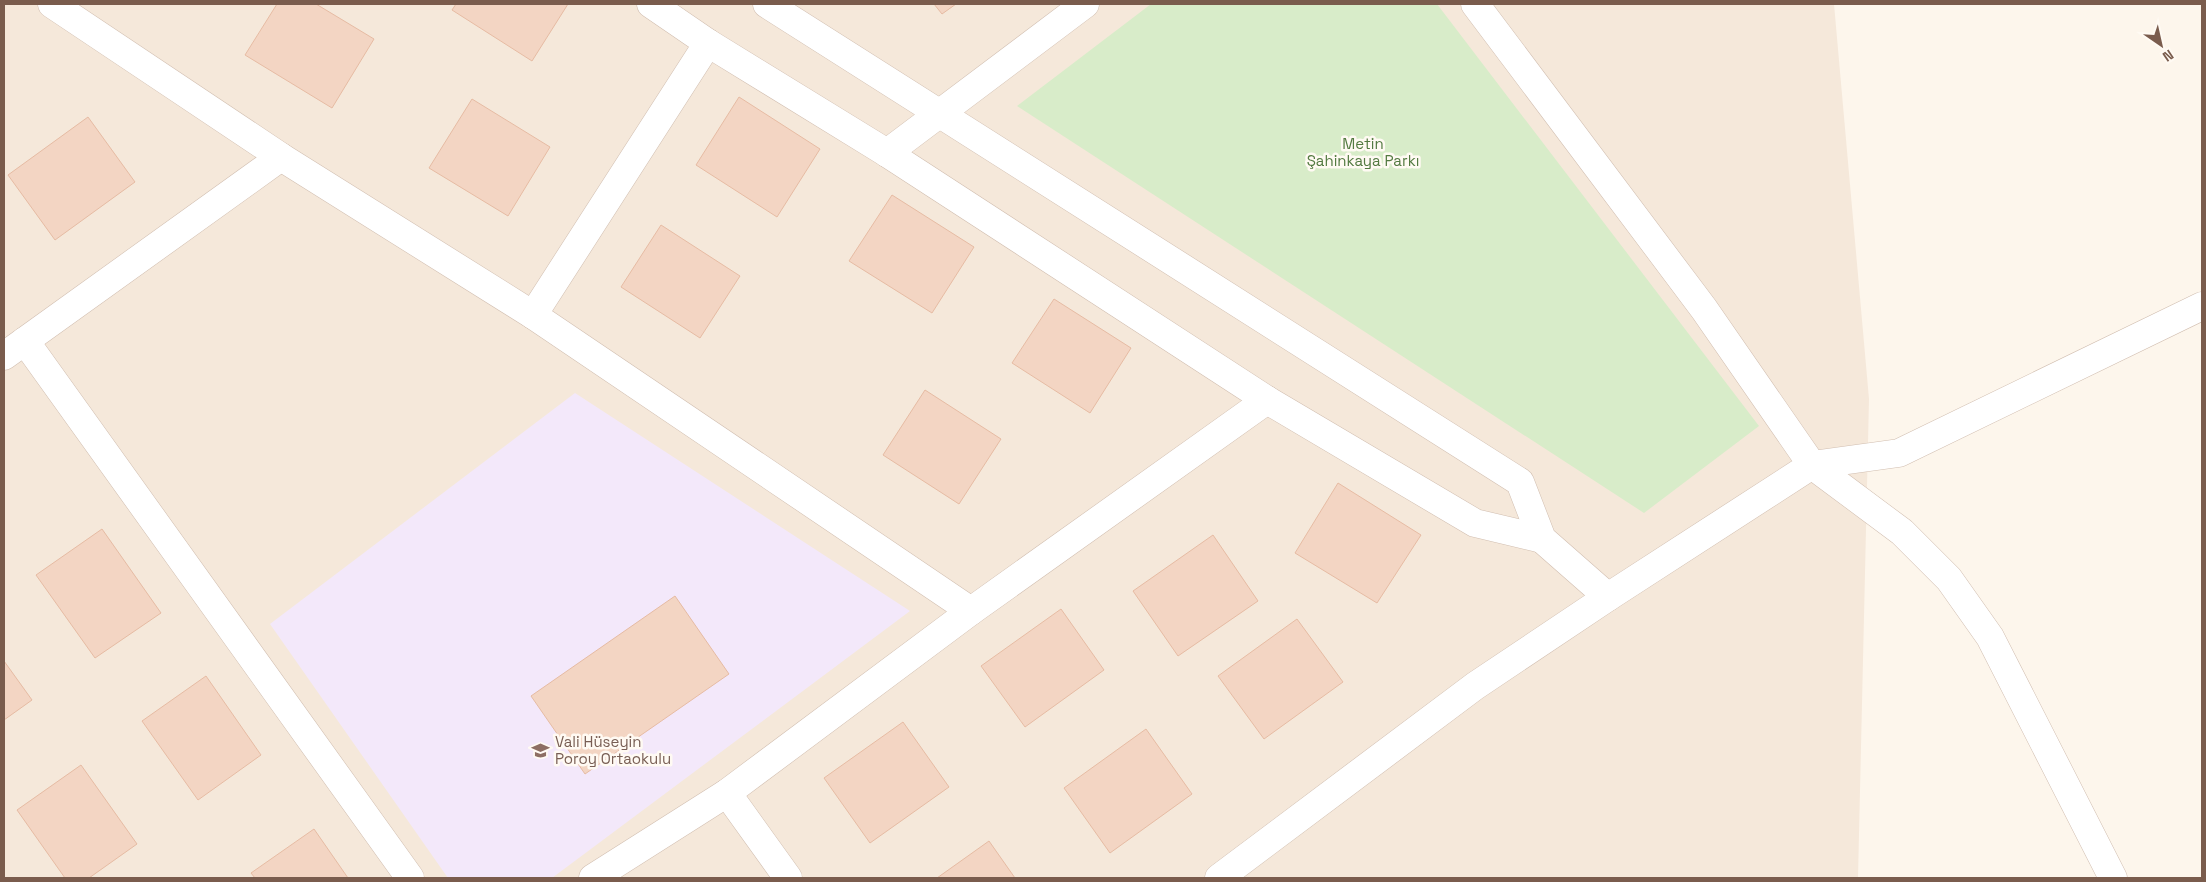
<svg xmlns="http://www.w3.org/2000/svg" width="2206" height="882" font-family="'Space Grotesk',sans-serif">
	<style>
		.residential { fill: #f5e8da }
		.education { fill: #f3e8fa }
		.green { fill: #d8ecc9 }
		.building { fill: #f3d5c3; stroke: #e6bba3 }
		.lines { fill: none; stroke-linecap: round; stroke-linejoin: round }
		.minor-casing { stroke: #d1beb0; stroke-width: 29 }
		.tertiary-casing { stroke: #d1beb0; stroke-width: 29 }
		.minor { stroke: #fff; stroke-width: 28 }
		.tertiary { stroke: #fff; stroke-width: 28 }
		.labels { text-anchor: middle; stroke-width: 5; stroke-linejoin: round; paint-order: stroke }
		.park-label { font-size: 15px; fill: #537a41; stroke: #fffaf3 }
		.education-label { font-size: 15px; fill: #785e54; stroke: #fffaf3; text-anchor: start }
	</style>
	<rect width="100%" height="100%" fill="#fdf6ec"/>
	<polygon class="residential" points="4,4 1834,4 1869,399 1858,878 4,878"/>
	<polygon class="education" points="575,393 910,611 552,878 448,878 270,624"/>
	<polygon class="green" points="1151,4 1437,4 1759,426 1644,513 1017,106"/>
	<g class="building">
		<polygon points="277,4 316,4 374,39 332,108 245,55"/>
		<polygon points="456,4 568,4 532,61 452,10"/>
		<polygon points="934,4 956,4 942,14"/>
		<polygon points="739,97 820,149 777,217 696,165"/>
		<polygon points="472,99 550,147 508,216 429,168"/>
		<polygon points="88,117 135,182 55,240 8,175"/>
		<polygon points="892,195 974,247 932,313 849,261"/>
		<polygon points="661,225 740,276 700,338 621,287"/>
		<polygon points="1054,299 1131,348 1090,413 1012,363"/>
		<polygon points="925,390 1001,439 959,504 883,455"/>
		<polygon points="1338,483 1421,535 1377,603 1295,553"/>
		<polygon points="102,529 161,613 95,658 36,575"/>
		<polygon points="1213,535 1258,601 1178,656 1133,591"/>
		<polygon points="675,596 729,674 585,774 531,696"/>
		<polygon points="1061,609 1104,670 1025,727 981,666"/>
		<polygon points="1297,619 1343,682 1264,739 1218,676"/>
		<polygon points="4,661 32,700 4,720"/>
		<polygon points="206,676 261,755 198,800 142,721"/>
		<polygon points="903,722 949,787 870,843 824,778"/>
		<polygon points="1146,729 1192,794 1110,853 1064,788"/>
		<polygon points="81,765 137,844 89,878 65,878 17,810"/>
		<polygon points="314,829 348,878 255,878 251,873"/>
		<polygon points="989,841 1015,878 937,878"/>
	</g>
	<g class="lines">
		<defs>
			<g id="minor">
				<polyline points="52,4 281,157 533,315 971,611"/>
				<polyline points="887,153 1085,4"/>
				<polyline points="533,315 708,43"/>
				<polyline points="25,341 410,878"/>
				<polyline points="4,356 281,157"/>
				<polyline points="1812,465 1902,532 1949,579 1990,637 2113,878"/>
				<polyline points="1812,465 1899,453 2202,306"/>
				<polyline points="727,793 788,878"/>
				<polyline points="593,878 727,793 971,611 1267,400"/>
			</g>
			<g id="tertiary">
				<polyline points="651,4 708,43 887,153 1267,400 1475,523 1542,539"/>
				<polyline points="767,4 1520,482 1542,539 1608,597"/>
				<polyline points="1219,878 1475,686 1608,597 1812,465 1704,309 1475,4"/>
			</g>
		</defs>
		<use href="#minor" class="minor-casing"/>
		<use href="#tertiary" class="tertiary-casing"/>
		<use href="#minor" class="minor"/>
		<use href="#tertiary" class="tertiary"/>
	</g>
	<defs>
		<symbol id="school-bare" viewBox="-9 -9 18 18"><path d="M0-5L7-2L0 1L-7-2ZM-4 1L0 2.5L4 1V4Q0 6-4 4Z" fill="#8d6e63" stroke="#fffaf3" stroke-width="2.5" paint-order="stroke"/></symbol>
	</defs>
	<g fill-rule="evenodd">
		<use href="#school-bare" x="528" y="738" width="25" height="25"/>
	</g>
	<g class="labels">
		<g class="park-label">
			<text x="1363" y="149">Metin<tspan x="1363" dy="17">Şahinkaya Parkı</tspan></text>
		</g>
		<g class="education-label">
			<text x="555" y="747">Vali Hüseyin<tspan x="555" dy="17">Poroy Ortaokulu</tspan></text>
		</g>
	</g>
	<rect width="2206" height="882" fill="none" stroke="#7a5c4d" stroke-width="10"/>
	<g transform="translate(2161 45) rotate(146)" stroke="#fffaf3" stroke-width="4" paint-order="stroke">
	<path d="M0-4L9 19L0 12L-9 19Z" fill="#7a5c4d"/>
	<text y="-8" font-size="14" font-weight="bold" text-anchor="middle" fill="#7a5c4d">N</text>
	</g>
</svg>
